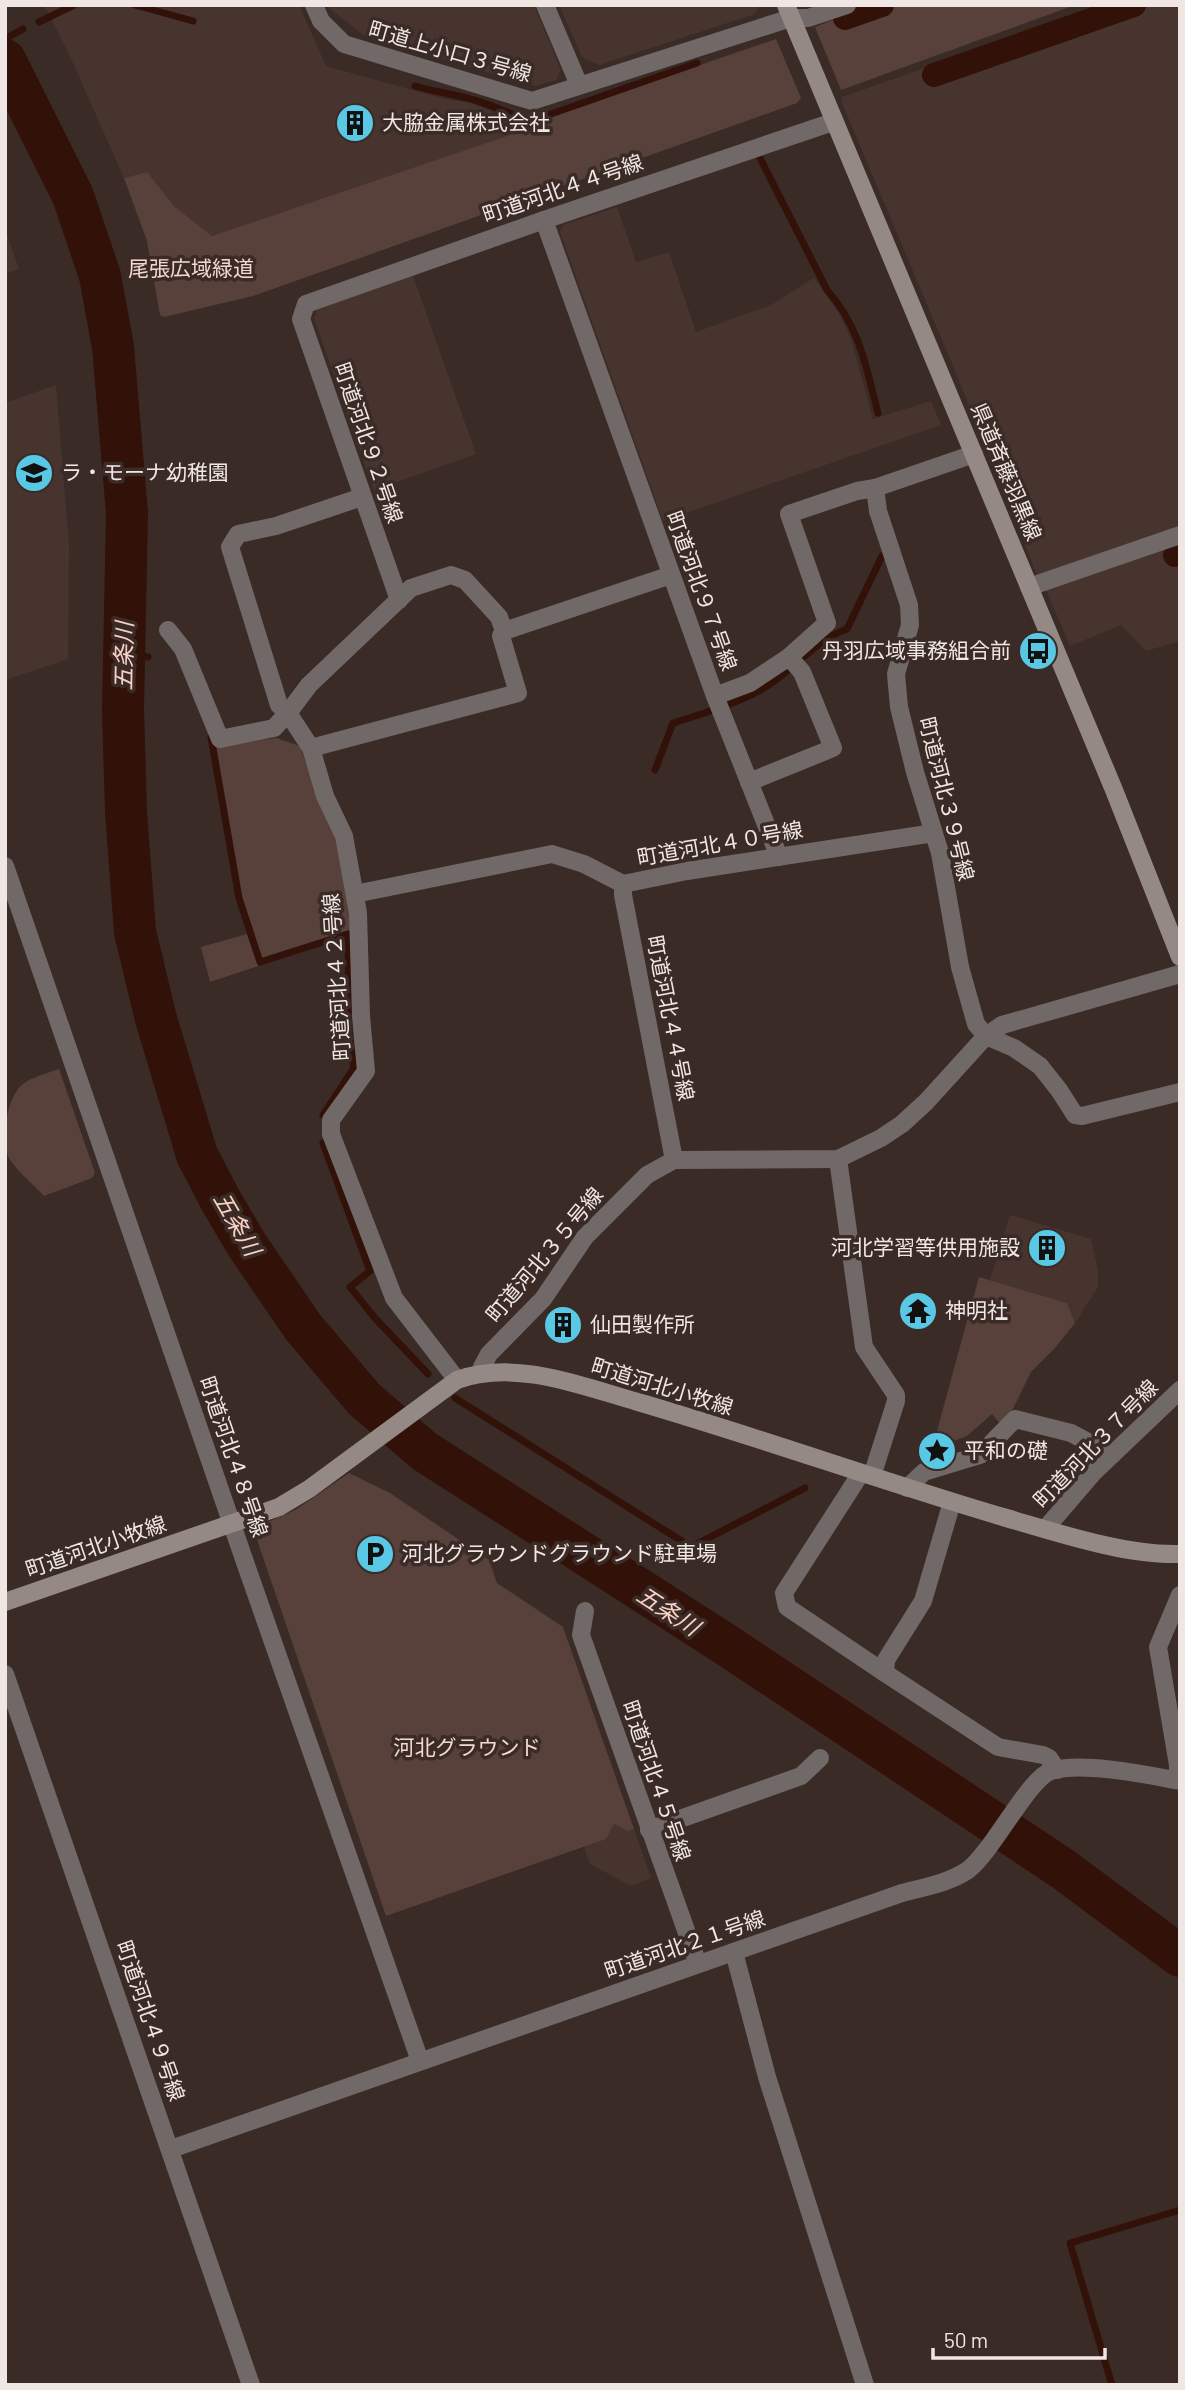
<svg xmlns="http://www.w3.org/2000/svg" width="1185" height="2390" font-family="Barlow,'Noto Sans JP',sans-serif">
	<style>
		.built { fill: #48342e }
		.green { fill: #58413a }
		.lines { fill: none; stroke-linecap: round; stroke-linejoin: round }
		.stream { stroke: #321108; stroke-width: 7 }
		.canal { stroke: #321108; stroke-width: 24 }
		.river { stroke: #321108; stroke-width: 42 }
		.street { stroke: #716967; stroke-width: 18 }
		.secondary { stroke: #958985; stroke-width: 18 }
		.labels { text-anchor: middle; stroke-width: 7; stroke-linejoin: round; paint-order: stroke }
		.street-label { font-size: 21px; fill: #f0e6e3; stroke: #3a2b27 }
		.poi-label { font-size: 21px; fill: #f0e6e3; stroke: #3a2b27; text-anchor: start }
		.park-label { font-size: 21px; fill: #f5d8d0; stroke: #3a2b27 }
		.water-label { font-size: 23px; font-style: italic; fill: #fcd1c5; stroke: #3a2b27 }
	</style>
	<rect width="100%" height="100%" fill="#3a2b27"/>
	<g class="built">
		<polygon points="44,5 299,5 326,66 441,98 475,104 501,116 535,127 212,236 174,206 147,172 124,178 69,54"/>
		<polygon points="325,5 534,5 561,70 556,80 536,86 367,38"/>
		<polygon points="559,5 759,5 755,14 599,65 582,57"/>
		<polygon points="1105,5 1180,5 1180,528 1038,577 951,361 842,103 842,97"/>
		<polygon points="617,207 636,262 669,252 696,332 771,305 814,278 838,312 851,339 873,419 931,401 941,425 663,521 560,232 563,225"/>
		<polygon points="5,229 19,269 5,274"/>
		<polygon points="413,276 476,454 374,490 314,318 317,310"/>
		<polygon points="56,385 69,546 68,659 5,680 5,403"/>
		<polygon points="1166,545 1170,554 1180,548 1180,641 1146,651 1121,625 1070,646 1045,587"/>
		<polygon points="1010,1215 1091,1239 1098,1270 1098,1287 1075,1323 1067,1303 990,1280"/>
		<polygon points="614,1824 628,1831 634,1829 651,1878 631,1886 590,1864 584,1847 605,1839"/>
	</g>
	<g class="green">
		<polygon points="887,5 1075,5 841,90 815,27 837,18 841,21"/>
		<polygon points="776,39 801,98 797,103 253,296 164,317 160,315 147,241 124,178 147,172 174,206 212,236 534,127 528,124"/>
		<polygon points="276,738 300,746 317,795 336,835 350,903 350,930 262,959 241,897 216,747"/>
		<polygon points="247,934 258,966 210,982 201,947"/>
		<path d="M59 1069 95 1173 92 1178 44 1196C34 1185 19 1173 10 1160 0 1142 6 1097 23 1084 32 1077 48 1073 59 1069Z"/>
		<polygon points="979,1277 1067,1303 1075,1323 1055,1348 1031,1372 1007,1421 1002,1426 992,1414 967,1436 932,1449"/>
		<polygon points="349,1473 390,1493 489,1560 497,1583 563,1627 634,1829 628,1831 614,1824 606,1839 386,1916 255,1534 259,1526 297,1509"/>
	</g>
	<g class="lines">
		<g class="stream">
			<polyline points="135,5 193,21"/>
			<polyline points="39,22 74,5"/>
			<polyline points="5,39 23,29"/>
			<path d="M415 86C434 92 455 94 474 100 493 105 511 115 531 121L697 63"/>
			<path d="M760 158 827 290C860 327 866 367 878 413"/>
			<polyline points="124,654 148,657"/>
			<polyline points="211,737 239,898 260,962 348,934 349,1034 354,1068 323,1115"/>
			<path d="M655 770 673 723C701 714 733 705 759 691 791 674 813 641 847 629L882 556"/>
			<polyline points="323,1143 370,1271 350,1287 374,1317 428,1374"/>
			<polyline points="455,1398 691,1547 805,1488"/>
			<polyline points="1112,2385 1070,2243 1180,2210"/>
		</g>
		<g class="canal">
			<polyline points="845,18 882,5"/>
			<polyline points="934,75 1134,5"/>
			<polyline points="1175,555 1180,546"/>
		</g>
		<polyline class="river" points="5,60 73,196 100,276 113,347 127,513 123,709 126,812 135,932 156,1019 197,1155 221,1201 247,1245 303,1327 364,1399 424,1451 728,1646 1063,1869 1180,1956"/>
		<g class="street">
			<polyline points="314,5 321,21 344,44 532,101 791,18 808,18 847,5"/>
			<polyline points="545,5 579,85"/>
			<polyline points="544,220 715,696 750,683 789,657 827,623 789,514 857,491 875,488"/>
			<polyline points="974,454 875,488 878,511 909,605 910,625 896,674 899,707 915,772 940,853 960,967 976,1024 986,1036 1014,1048 1040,1066 1059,1090 1075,1115 1082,1116 1180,1092"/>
			<polyline points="1029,587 1180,535"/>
			<polyline points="399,600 301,319 306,304 544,220 833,122"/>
			<polyline points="168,630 183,649 220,739 274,728 288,713 279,705 230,547 238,534 276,526 362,497"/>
			<polyline points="715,696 779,857"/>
			<polyline points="311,748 518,693 501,636 504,631 671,575"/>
			<polyline points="749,782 833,748 802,672 789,657"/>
			<polyline points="5,866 247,1568 420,2061"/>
			<polyline points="623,884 623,895 674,1160"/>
			<polyline points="355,894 552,854 584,864 623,884 687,871 934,833"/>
			<polyline points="838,1159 864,1347 896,1395 896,1401 872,1476"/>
			<polyline points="482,1374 482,1367 489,1354 543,1299 585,1237 647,1175 674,1160 838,1159 881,1138 902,1124 926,1102 986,1036 1002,1025 1180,974"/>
			<polyline points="457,1380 394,1298 331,1134 331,1120 366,1071 361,1016 358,913 344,836 325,796 311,748 288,713 309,685 411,588 451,575 465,580 499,617 504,631"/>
			<polyline points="861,1473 784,1593 787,1607 885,1673"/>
			<polyline points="907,1488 924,1472 980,1455 1015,1419 1071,1433 1112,1455"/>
			<polyline points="952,1502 923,1601 886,1660 885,1673 998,1747 1043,1755 1049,1758 1057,1770"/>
			<polyline points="1045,1529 1094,1472 1180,1390"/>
			<polyline points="585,1611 581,1635 698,1964"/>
			<polyline points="5,1674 251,2385"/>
			<polyline points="1178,1780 1178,1765 1158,1647 1180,1595"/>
			<polyline points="649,1830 801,1776 820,1758"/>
			<polyline points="734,1952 767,2077 865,2385"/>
			<path d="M171 2149 902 1893C924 1887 949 1883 968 1870 993 1851 1028 1779 1051 1771 1081 1761 1148 1775 1180 1781"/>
		</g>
		<g class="secondary">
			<polyline points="786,5 1114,790 1180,957"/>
			<path d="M5 1602 279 1507 309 1489 457 1380C517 1359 581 1386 638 1402 761 1438 881 1481 1003 1517 1055 1532 1126 1556 1180 1554"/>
		</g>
	</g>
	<defs>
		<symbol id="building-disc" viewBox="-11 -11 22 22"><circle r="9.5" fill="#58c8e4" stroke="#3a2b27"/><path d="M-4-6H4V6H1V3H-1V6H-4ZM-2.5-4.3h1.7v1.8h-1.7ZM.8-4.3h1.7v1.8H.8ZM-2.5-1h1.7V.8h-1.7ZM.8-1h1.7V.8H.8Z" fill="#111"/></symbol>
		<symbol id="school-disc" viewBox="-11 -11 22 22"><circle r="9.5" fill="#58c8e4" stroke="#3a2b27"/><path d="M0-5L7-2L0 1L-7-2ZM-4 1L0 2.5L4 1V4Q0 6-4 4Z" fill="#111"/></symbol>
		<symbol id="bus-disc" viewBox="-11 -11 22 22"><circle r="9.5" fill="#58c8e4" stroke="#3a2b27"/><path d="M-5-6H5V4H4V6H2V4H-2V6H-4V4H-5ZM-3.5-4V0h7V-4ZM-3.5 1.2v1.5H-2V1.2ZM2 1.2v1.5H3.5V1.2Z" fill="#111"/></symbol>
		<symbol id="temple-disc" viewBox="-11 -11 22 22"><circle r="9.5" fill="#58c8e4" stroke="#3a2b27"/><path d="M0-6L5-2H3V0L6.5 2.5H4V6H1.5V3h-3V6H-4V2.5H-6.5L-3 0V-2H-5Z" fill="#111"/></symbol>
		<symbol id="sight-disc" viewBox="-11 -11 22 22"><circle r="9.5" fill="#58c8e4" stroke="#3a2b27"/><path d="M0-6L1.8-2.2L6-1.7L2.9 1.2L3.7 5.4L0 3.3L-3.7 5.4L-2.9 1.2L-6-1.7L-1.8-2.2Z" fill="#111"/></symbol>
		<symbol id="parking-disc" viewBox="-11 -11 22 22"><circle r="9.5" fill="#58c8e4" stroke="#3a2b27"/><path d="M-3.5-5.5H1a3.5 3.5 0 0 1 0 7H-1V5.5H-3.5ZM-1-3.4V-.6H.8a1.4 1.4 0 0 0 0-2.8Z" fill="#111"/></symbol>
	</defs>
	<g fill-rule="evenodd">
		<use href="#building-disc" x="333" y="101" width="44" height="44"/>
		<use href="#school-disc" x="12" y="451" width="44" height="44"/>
		<use href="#bus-disc" x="1016" y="629" width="44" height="44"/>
		<use href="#building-disc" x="1025" y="1226" width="44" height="44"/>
		<use href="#temple-disc" x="896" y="1289" width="44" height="44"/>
		<use href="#building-disc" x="541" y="1303" width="44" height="44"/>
		<use href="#sight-disc" x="915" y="1429" width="44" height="44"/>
		<use href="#parking-disc" x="353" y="1532" width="44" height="44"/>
	</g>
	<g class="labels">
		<g class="street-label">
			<text transform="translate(450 52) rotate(16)" y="7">町道上小口３号線</text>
			<text transform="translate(563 189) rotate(-19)" y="7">町道河北４４号線</text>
			<text transform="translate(368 443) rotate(71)" y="7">町道河北９２号線</text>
			<text transform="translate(1006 472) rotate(67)" y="7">県道斉藤羽黒線</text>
			<text transform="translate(701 591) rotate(70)" y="7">町道河北９７号線</text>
			<text transform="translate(946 799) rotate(76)" y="7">町道河北３９号線</text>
			<text transform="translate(720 844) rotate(-10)" y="7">町道河北４０号線</text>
			<text transform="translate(337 977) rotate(-94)" y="7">町道河北４２号線</text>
			<text transform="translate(670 1018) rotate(79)" y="7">町道河北４４号線</text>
			<text transform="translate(545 1255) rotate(-50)" y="7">町道河北３５号線</text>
			<text transform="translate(662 1387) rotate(17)" y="7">町道河北小牧線</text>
			<text transform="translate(1096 1444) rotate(-46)" y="7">町道河北３７号線</text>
			<text transform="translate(233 1457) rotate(71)" y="7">町道河北４８号線</text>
			<text transform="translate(96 1547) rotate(-19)" y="7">町道河北小牧線</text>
			<text transform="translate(656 1781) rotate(71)" y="7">町道河北４５号線</text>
			<text transform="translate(685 1945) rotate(-19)" y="7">町道河北２１号線</text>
			<text transform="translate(150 2021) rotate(71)" y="7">町道河北４９号線</text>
		</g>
		<g class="poi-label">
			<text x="382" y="130">大脇金属株式会社</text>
			<text x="61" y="480">ラ・モーナ幼稚園</text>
			<text x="1011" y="658" text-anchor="end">丹羽広域事務組合前</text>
			<text x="1020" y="1255" text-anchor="end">河北学習等供用施設</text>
			<text x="945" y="1318">神明社</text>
			<text x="590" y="1332">仙田製作所</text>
			<text x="964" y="1458">平和の礎</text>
			<text x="402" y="1561">河北グラウンドグラウンド駐車場</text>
		</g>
		<g class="park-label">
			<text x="191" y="276">尾張広域緑道</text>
			<text x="467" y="1755">河北グラウンド</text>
		</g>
		<g class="water-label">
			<text transform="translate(124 656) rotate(-89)" y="8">五条川</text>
			<text transform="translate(237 1224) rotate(60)" y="8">五条川</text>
			<text transform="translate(668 1611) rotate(33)" y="8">五条川</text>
		</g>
	</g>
	<rect width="1185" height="2390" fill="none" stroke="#f0e6e3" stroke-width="14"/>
	<path d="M933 2348v10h172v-10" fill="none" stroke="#f0e6e3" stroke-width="3.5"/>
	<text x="944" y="2348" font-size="21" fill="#f0e6e3" stroke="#3a2b27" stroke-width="5" paint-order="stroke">50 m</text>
</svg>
